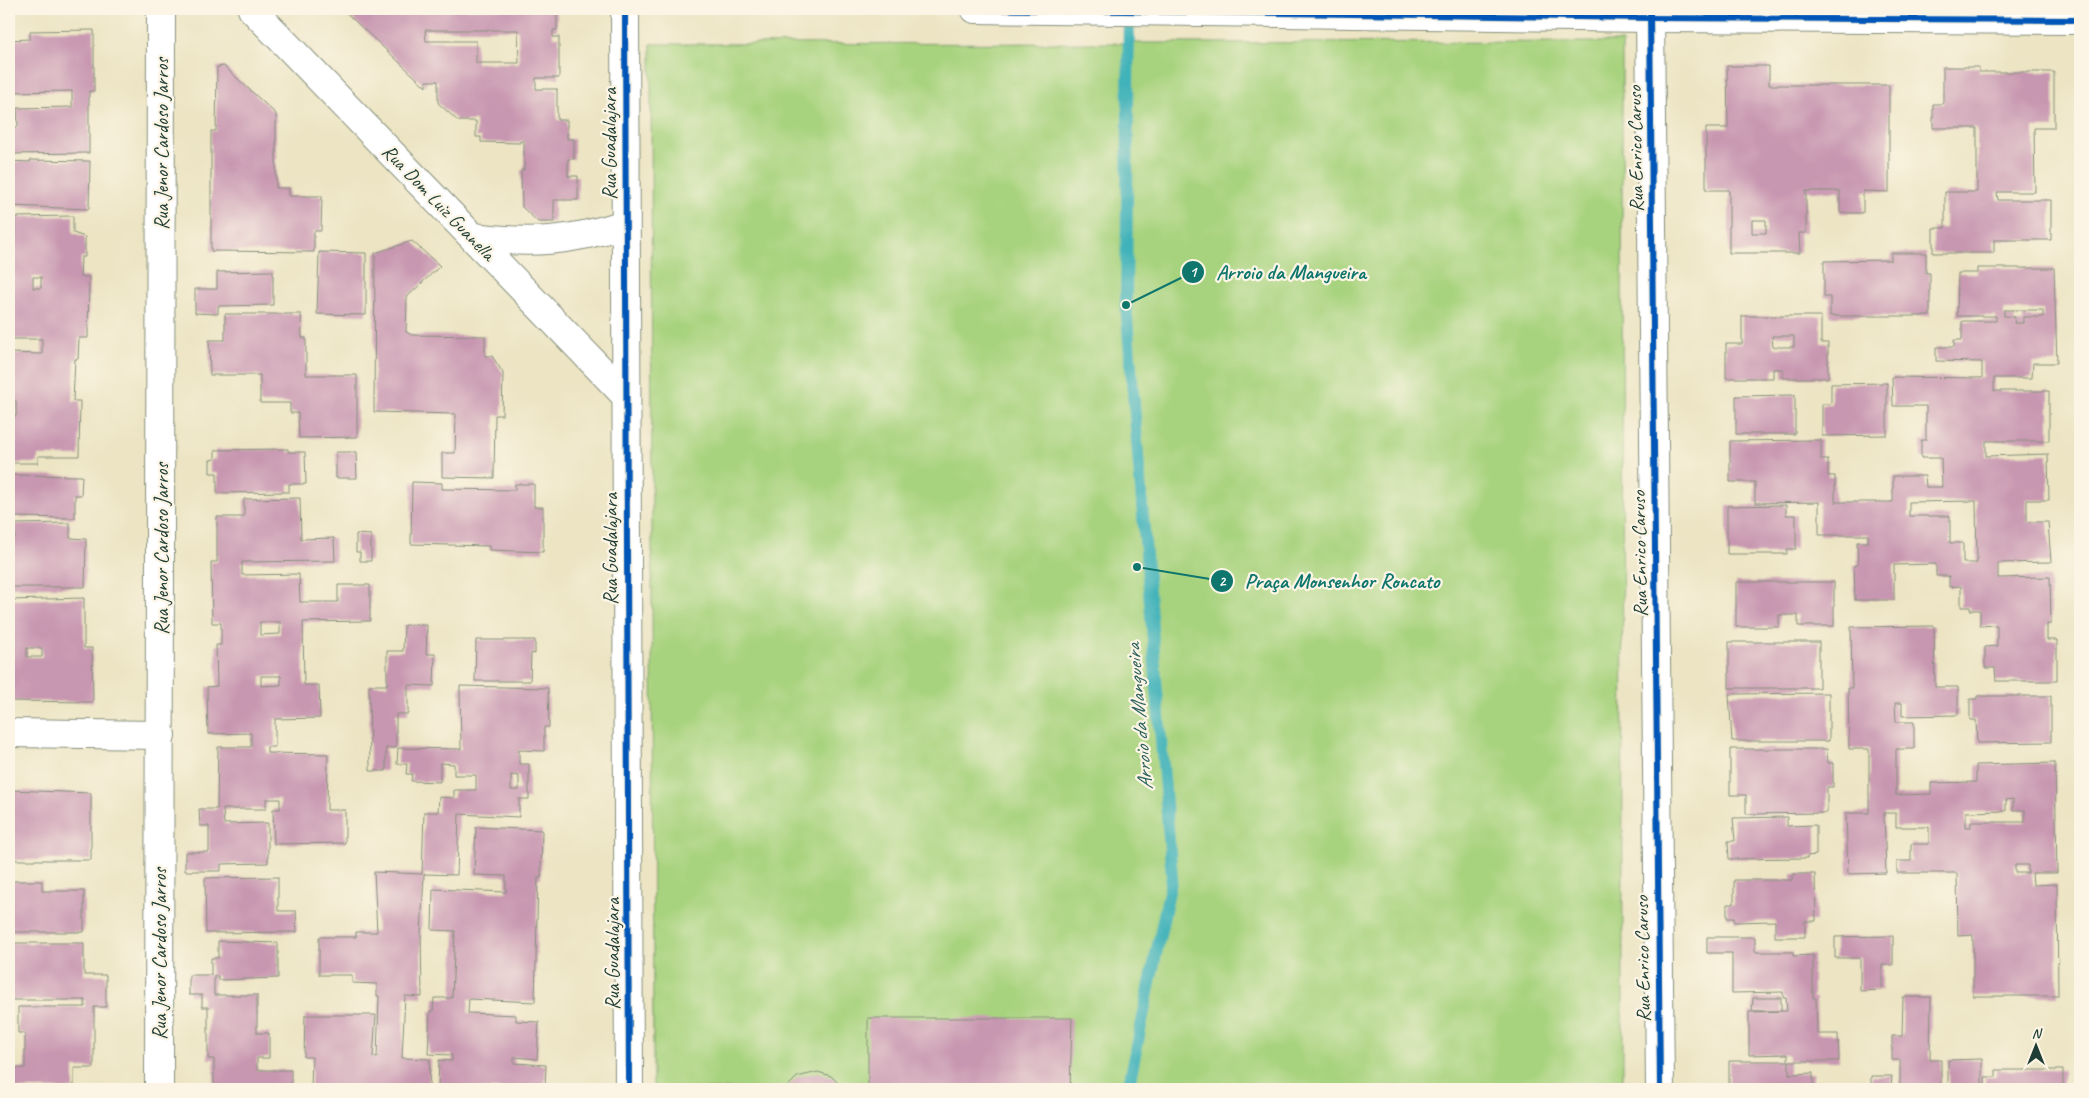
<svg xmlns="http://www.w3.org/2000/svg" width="2089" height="1098" font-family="Caveat,sans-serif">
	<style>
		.green { fill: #a8d37e; stroke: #648859 }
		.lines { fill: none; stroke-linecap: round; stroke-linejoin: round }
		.stream { stroke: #41b2b9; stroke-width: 12 }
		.building { fill: #c796b0; fill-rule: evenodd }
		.minor-casing { stroke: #86907c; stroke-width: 30 }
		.minor { stroke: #fff; stroke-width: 28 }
		.cycleway-casing { stroke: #fcf5e5; stroke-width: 9 }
		.cycleway { stroke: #0057b8; stroke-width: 6 }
		.labels { text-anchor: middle; stroke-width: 4.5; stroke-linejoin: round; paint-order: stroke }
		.street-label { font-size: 20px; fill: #1f3d34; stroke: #fcf5e5 }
		.water-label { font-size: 21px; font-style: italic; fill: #29605c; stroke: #fcf5e5 }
		.leader { fill: none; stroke: #0f766e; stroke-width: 2 }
		.callout-dot { fill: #0f766e; stroke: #fcf5e5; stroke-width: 2 }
		.mark-label { font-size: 15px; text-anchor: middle; font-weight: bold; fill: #fff }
		.callout-label { font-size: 21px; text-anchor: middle; font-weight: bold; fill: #0f766e; stroke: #fcf5e5; stroke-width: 4.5; stroke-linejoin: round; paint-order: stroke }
	</style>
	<rect width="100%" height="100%" fill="#fcf5e5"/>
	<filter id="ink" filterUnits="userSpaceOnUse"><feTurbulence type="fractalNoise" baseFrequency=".02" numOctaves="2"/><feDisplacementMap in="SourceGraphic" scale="10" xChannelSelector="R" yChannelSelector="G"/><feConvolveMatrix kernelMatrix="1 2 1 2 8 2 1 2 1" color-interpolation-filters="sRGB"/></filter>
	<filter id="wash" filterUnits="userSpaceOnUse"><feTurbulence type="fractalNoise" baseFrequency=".0096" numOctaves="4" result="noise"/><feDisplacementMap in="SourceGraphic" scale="20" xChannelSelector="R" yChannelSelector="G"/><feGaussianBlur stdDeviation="1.12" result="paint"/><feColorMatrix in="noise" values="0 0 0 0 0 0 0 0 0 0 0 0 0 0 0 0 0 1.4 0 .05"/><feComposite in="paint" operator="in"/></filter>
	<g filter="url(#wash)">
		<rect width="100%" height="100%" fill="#ece4c3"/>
		<polygon class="green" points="1622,42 1623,1089 653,1089 651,44"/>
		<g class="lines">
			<polyline class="stream" points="1128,1089 1172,877 1126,305 1129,9"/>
		</g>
		<g id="blocks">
			<g class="building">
				<path d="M342 9H422L425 12V9H557V30H553V37H559V78H536V89H557V120H567V139H574V159H568V176H578V200H554V222H538L522 207 521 170H524V141H520V143L481 142V137H476V121H458L438 103V81H426V87ZM425 30H518L519 63H476V41H426Z"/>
				<polygon points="94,30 94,91 89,91 89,153 9,154 9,131 12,131 12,127 18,127 17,108 72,107 72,91 9,92 9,40 30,39 30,31"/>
				<polygon points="224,66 276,114 276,188 289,188 289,196 322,196 321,231 314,231 314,252 211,251 211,131 216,131 217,67"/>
				<path d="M1727 66H1769V85H1889V192L1863 191V213H1840V191H1806V233H1799L1800 253H1729V190H1706V128H1728ZM1752 220H1766V233H1752Z"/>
				<polygon points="1943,67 1979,67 1979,72 2054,72 2054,128 2034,128 2035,192 1997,192 1998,200 2051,200 2051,240 1994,240 1994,253 1933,253 1933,228 1945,228 1945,192 1977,192 1977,128 1933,128 1933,104 1943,104"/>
				<polygon points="30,160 90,161 89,209 9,206 9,161 30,162"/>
				<path d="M73 216V233L85 237V257H81L80 277H89L88 338H79L78 359H75L73 401H80L79 456H38V463H9V416H16V401H9V353L42 354V339H9V239H15V217ZM33 277H41V288H33Z"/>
				<polygon points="412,241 440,266 407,297 406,332 412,335 485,336 485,356 492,356 503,373 502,415 495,415 494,478 442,477 442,453 455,453 456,414 374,412 375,253"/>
				<polygon points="319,252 366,253 366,315 317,314"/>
				<polygon points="1891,253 1926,253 1926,273 1930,273 1930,316 1830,316 1830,297 1824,297 1824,261 1891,260"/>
				<path d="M1977 268H2054L2057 363H2033L2032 378H1994V391H2049V441H1986V456L2048 454 2049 500H2027V522H2048L2051 562 1998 563V578L2050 577 2051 624H2047V640H2057V681H1996L1995 668H1985V647L1997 646V625L1980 626V610H1970V607H1961V586L1949 587V576H1936V564L1894 565V600H1855L1854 565H1858L1857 542H1868V535H1819V502L1755 503V482H1730V441L1821 440V460H1828V476H1835V502H1893V476H1925L1926 487H1942L1941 458H1921V440H1926V406H1893L1892 377 1982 378V362L1936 361V347H1954V340H1962V321H1996V316H1957L1958 273H1977ZM2004 310H2043V317H2023V323H2014L2015 317 2004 316ZM1976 501 1977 563H1963V543H1950V516H1909V502Z"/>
				<polygon points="273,271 273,305 218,306 218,314 195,313 195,289 217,289 217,272"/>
				<polygon points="225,314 301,314 302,338 306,338 306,375 357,375 357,437 299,438 298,413 290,413 290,403 260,403 260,375 210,375 209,340 225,340"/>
				<path d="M1742 316H1821V343H1828V378H1783V369H1773V378H1726V344H1742ZM1772 336H1794V347H1773Z"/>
				<polygon points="1887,383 1887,435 1822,436 1822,404 1831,404 1831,384"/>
				<polygon points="1795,395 1795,434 1736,434 1736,396"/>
				<polygon points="288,449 288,452 305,452 306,484 289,484 289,492 217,493 217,473 210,473 210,460 215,459 215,450"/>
				<polygon points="336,452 356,452 357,478 336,478"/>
				<polygon points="9,475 82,476 81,495 75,495 75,518 11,517 9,524"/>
				<polygon points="412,482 442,483 442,489 515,490 515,484 534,484 534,507 543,507 543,552 489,550 489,546 411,544"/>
				<path d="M300 498 301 539 334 538 335 561 242 562V575L299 574 300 602H338V585H370V621L303 622 304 685H319L320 718 275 719V747H267V753L328 754 327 810H345V843L274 844 273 809H280V799H266V809H223L224 824 268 823V863L221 864V871H185V852H209V826H200L199 809H217L218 747H251V733L208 734 207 687 217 686 216 645H221V623H212L211 562H217V517H244V499ZM260 622H280V634L260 635ZM261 676H281V685L261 686Z"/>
				<polygon points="1786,505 1786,515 1796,515 1796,549 1787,549 1787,554 1727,554 1727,506"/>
				<polygon points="70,523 70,538 86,539 85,587 9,587 9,538 15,538 15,524"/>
				<polygon points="356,534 371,535 371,561 360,561 360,552 356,552"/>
				<polygon points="1736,582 1834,582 1834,626 1798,626 1798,615 1779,615 1779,627 1736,627"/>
				<path d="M84 598V648H92L93 702 9 701V600ZM27 648H42V657H27Z"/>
				<polygon points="404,625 427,625 426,654 435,654 434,686 408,685 408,714 396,714 396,748 386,748 386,771 370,771 369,685 387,685 387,651 403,651"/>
				<path d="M1934 626 1935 687H1958V715L1902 716V703H1895L1896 722H1914V749H1896V795L1931 794V783L1976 782V765L2055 763 2057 873H2032L2033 885 2057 884 2058 996H1973V935L1958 936 1957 873H1897V861H1911V844H1929V827H1896V813H1884L1886 873 1848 874 1846 813H1869V749H1849L1848 688H1852L1851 627ZM2013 799V810H2025V822H1971V827H1966V812L2006 811V800ZM2015 865H2028V873H2015Z"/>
				<polygon points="476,640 535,640 535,654 531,653 530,681 475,681"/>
				<rect x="1729" y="642" width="90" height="46"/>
				<path d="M460 686 548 688 549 727H544V751L519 750V764H529V799H519V817L459 814 457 875 424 874 421 934 422 997 405 996 402 1058 430 1059 429 1089H325V1087H311L312 1057H304L305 1015H376L373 1057H377L379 996H377V984L352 983V975H319V937H356V932H377L374 872 422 874 424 812H438L439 797 454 798V790H476V775H454V764L440 763V782L411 781 412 774H406L407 764H397L398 748 461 749ZM511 775 519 776V790H511Z"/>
				<polygon points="1829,693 1829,741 1732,741 1729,694"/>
				<polygon points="1977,696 2051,696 2051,742 1977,743 1976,720 1970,720 1970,699 1977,699"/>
				<polygon points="1730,749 1827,749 1828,763 1833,763 1833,787 1827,787 1827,813 1746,814 1746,795 1730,795"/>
				<polygon points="9,790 91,793 91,860 9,860"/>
				<polygon points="1787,817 1787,826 1816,825 1816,855 1807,856 1807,858 1729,859 1728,841 1735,841 1733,818"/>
				<polygon points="476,827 542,830 541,878 538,878 535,1002 469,999 468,1013 516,1015 516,1021 539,1022 537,1059 514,1057 514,1063 546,1065 545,1089 438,1089 439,1060 452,1061 452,1055 428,1054 430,1011 433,1011 434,998 452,998 455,931 432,930 433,889 506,892 506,876 474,875"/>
				<polygon points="1792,874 1815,874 1816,921 1805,921 1805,937 1775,937 1775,921 1734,922 1734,918 1727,918 1727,904 1734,904 1734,880 1792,880"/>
				<polygon points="278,877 278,911 296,911 297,932 206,933 205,878"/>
				<polygon points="9,881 42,881 42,891 84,891 84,932 9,932"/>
				<polygon points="1893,936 1893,965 1882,965 1882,990 1860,991 1860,958 1835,958 1835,937"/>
				<polygon points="1707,937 1755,937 1755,952 1793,952 1793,956 1813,955 1813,998 1816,998 1817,1034 1838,1034 1839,1061 1789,1061 1789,1074 1813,1073 1813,1089 1729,1089 1729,1061 1788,1061 1788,1054 1749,1055 1749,1012 1787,1011 1786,998 1783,998 1783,992 1732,993 1732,953 1707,953"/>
				<polygon points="218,941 278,943 278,978 218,980 218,976 214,976 214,995 257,995 257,1033 269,1033 269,1058 257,1058 257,1070 291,1070 291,1089 214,1089 214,1059 208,1059 208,1007 202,1007 202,995 189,995 189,975 211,975 211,958 218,958"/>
				<polygon points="9,943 84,943 84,975 106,975 106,1007 94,1007 94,1068 74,1068 74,1089 9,1089 9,1068 25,1068 25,1033 18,1033 18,1007 85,1007 85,1000 9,1000"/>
				<polygon points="1903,997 1931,997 1930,1060 1941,1060 1941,1089 1900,1089 1900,1060 1892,1060 1892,1036 1902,1036"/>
				<polygon points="1753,998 1781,998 1781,1011 1752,1011"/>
				<polygon points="868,1018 1072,1018 1070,1089 868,1089"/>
				<polygon points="1982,1059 1982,1089 1948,1089 1948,1060"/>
				<polygon points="1996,1070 2063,1070 2063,1089 1985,1089 1985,1077 1996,1077"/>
				<polygon points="818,1072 831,1076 844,1089 785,1089 797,1077"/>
				<polygon points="1871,1076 1892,1076 1891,1089 1871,1089"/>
			</g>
		</g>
	</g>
	<g filter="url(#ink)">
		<use href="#blocks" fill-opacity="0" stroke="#86907c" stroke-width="1"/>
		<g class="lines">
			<defs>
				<g id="minor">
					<polyline points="252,9 625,395"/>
					<polyline points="625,9 629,1089"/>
					<polyline points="975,9 1650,18 2080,20"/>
					<polyline points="1650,9 1660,1089"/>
					<path d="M473 237C531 244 569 242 625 224"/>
					<polyline points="9,733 161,735"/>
					<polyline points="159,1089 161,9"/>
				</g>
			</defs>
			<use href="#minor" class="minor-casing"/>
			<use href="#minor" class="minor"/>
			<defs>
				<g id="cycleway">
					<polyline points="625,9 629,1089"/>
					<polyline points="975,9 1650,18 2080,20"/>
					<polyline points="1650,9 1660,1089"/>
				</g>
			</defs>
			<use href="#cycleway" class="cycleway-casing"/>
			<use href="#cycleway" class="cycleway"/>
		</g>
	</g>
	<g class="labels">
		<g class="street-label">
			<text transform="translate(161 144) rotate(-90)" y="7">Rua Jenor Cardoso Jarros</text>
			<text transform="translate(609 144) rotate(-90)" y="7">Rua Guadalajara</text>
			<text transform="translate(1635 149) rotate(-91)" y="7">Rua Enrico Caruso</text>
			<text transform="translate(439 202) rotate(46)" y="7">Rua Dom Luiz Guanella</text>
			<text transform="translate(161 549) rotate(-90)" y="7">Rua Jenor Cardoso Jarros</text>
			<text transform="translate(610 549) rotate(-90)" y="7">Rua Guadalajara</text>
			<text transform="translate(1639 554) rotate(-91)" y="7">Rua Enrico Caruso</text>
			<text transform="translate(159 954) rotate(-90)" y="7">Rua Jenor Cardoso Jarros</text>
			<text transform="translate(612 954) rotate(-90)" y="7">Rua Guadalajara</text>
			<text transform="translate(1642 959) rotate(-91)" y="7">Rua Enrico Caruso</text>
		</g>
		<g class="water-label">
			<text transform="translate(1139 717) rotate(-95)" y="7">Arroio da Mangueira</text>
		</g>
	</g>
	<path class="leader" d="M1126 305L1193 272M1137 567L1222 581"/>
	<g class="callout-dot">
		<circle cx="1126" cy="305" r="5"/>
		<circle cx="1137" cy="567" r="5"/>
		<circle cx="1193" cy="272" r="12"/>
		<circle cx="1222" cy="581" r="12"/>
	</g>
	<g class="mark-label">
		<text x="1193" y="277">1</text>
		<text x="1222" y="586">2</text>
	</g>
	<g class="callout-label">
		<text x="1291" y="279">Arroio da Mangueira</text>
		<text x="1342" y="588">Praça Monsenhor Roncato</text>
	</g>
	<rect width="2089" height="1098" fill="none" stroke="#fcf5e5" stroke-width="30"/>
	<g transform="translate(2036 1046)" stroke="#fcf5e5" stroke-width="4" paint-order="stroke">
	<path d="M0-4L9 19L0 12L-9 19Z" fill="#1f3d34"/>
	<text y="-8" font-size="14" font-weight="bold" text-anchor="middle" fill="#1f3d34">N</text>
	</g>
</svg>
